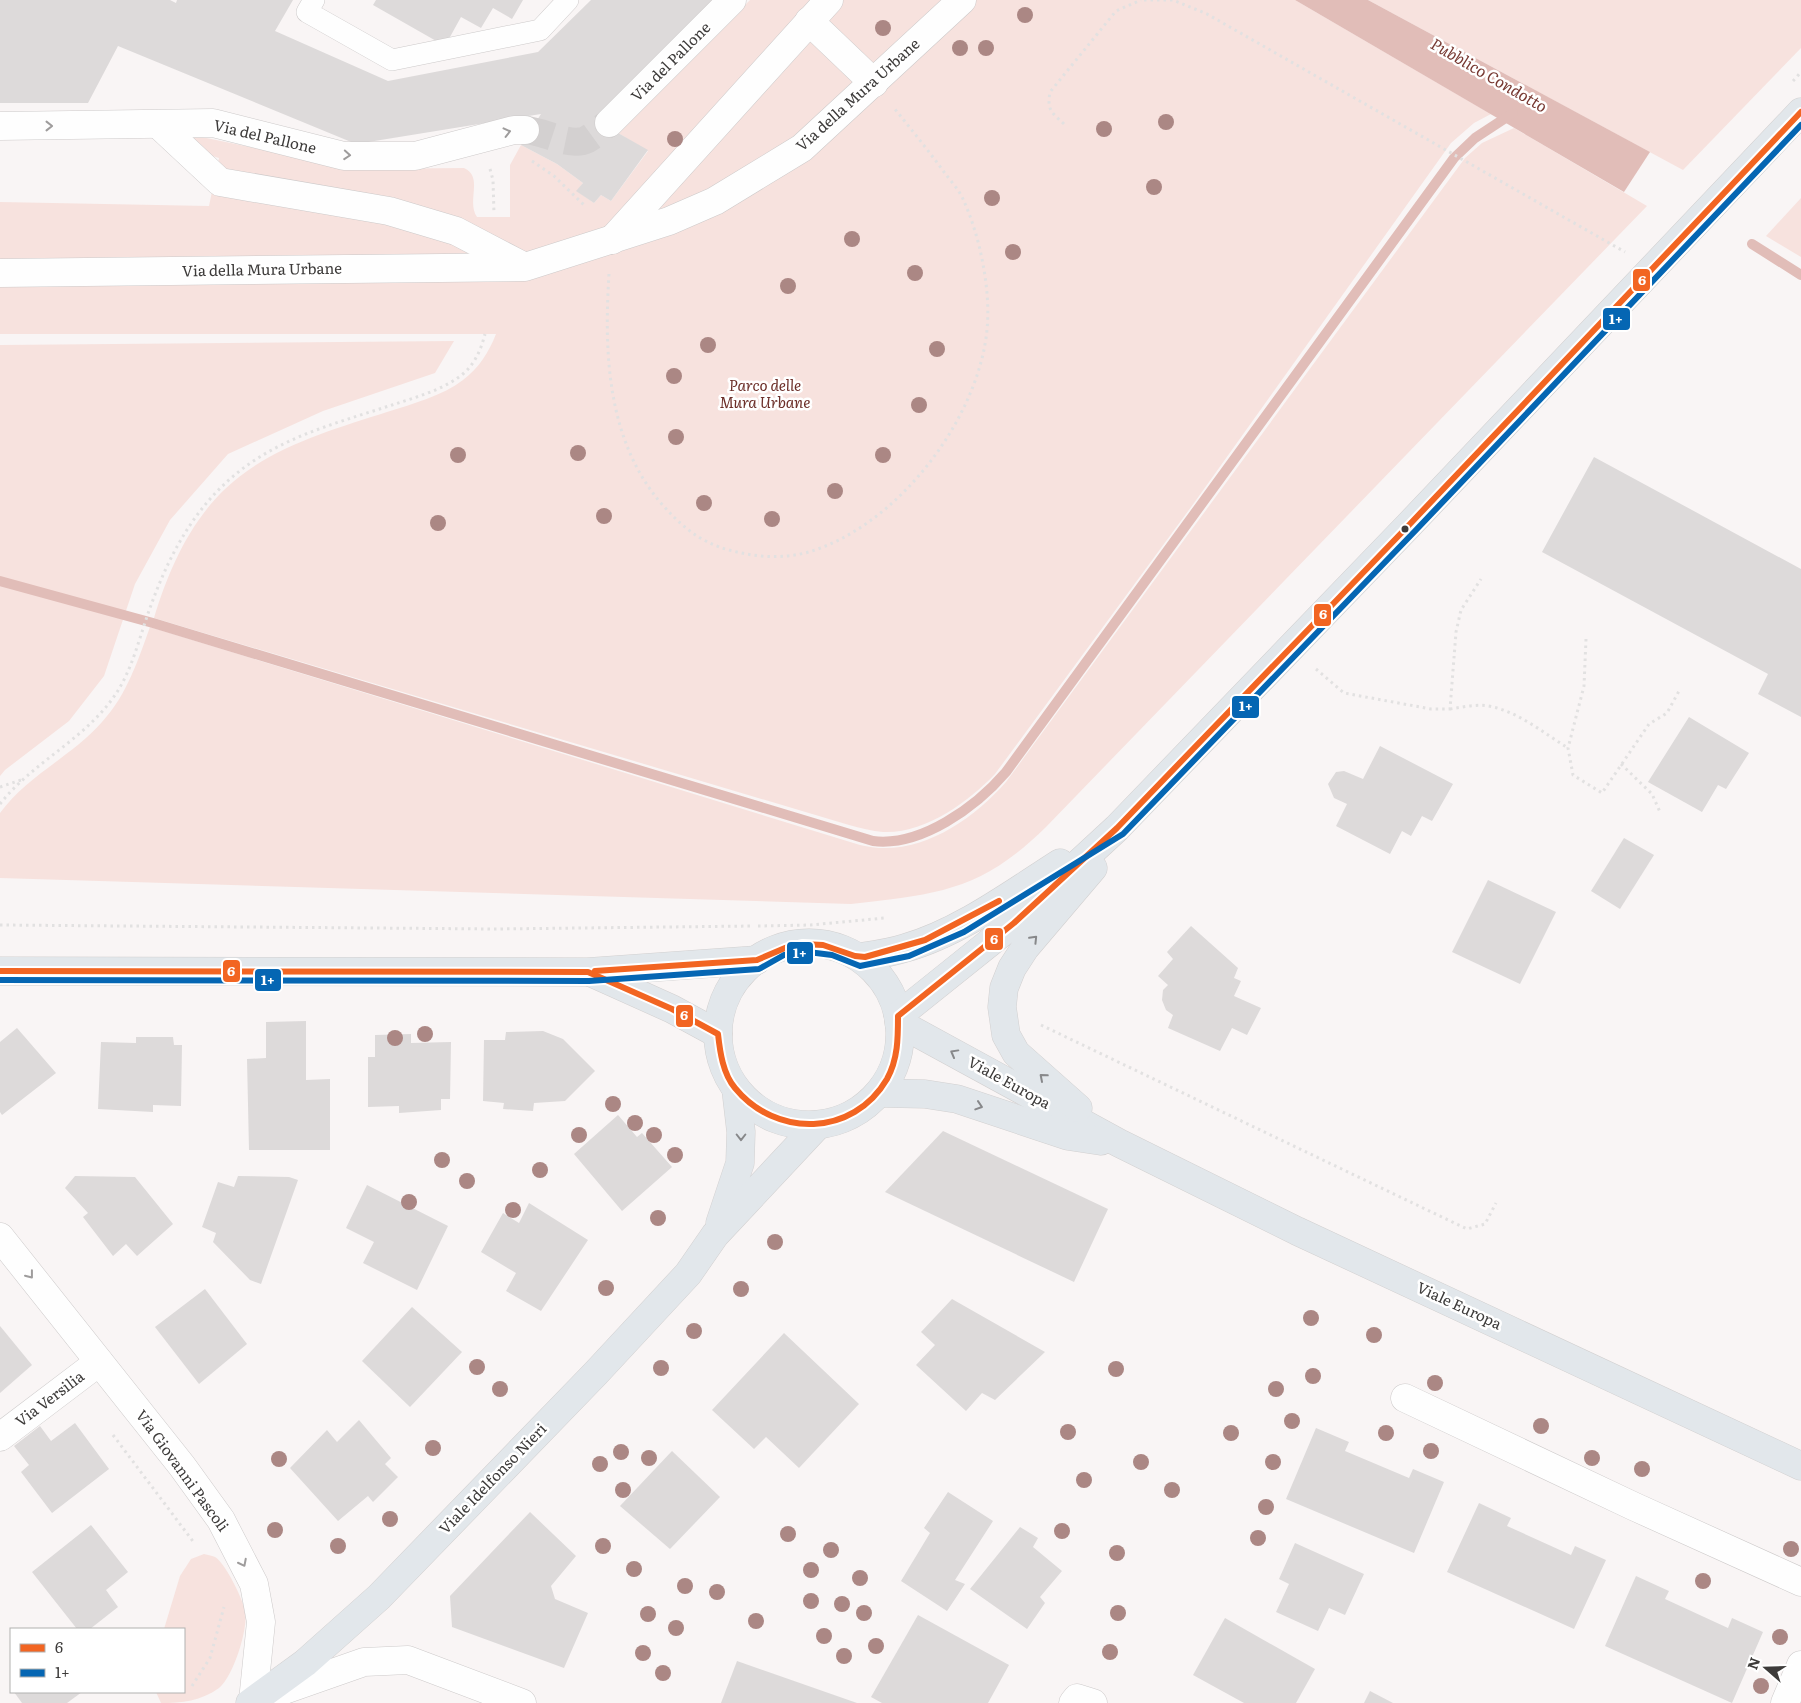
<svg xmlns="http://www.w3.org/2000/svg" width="1801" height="1703" font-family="Literata,serif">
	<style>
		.green { fill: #f7e2de }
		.water { fill: #e1bdb8 }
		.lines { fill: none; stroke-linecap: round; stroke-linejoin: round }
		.stream { stroke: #e1bdb8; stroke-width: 10 }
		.building { fill: #dddada }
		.street-tunnel { stroke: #d3d0d0; stroke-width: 28; stroke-dasharray: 28 14; stroke-linecap: butt }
		.lane-casing { stroke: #cdcaca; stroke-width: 22 }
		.street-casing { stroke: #cdcaca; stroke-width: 29 }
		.primary-casing { stroke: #d2d0d0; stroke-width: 29 }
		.path { stroke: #e2e1e1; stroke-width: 3; stroke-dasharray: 2.5 4; stroke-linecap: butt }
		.lane { stroke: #fefefe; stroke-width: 21 }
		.street { stroke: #fefefe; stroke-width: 28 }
		.primary { stroke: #e2e7eb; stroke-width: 28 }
		.bus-1-casing { stroke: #fff; stroke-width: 10 }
		.bus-2-casing { stroke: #fff; stroke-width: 10 }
		.bus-1 { stroke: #f26522; stroke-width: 6 }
		.bus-2 { stroke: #0566b3; stroke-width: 6 }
		.tree { fill: #ab8784 }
		.oneway { stroke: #9e9c9c }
		.oneway2 { stroke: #87888a }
		.bus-dot { fill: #3d3b3a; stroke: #fff; stroke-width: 2 }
		.labels { text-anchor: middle; stroke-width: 5; stroke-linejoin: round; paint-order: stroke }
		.street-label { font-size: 15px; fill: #3d3b3a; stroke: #fff }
		.park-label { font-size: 15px; font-style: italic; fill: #6b2d27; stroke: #fff }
		.water-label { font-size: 16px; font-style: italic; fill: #773831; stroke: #fff }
		.line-badge { stroke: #fff; stroke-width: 2 }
		.badge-label { font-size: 14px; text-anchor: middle; font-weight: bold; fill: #fff }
	</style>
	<rect width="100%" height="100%" fill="#f9f5f5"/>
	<g class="green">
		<path d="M750 0H1295L1491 114 1474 123 1451 143 1194 503 995 774C968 802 925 834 883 832 872 831 860 828 849 825L154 618C168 572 188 525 224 490 267 448 331 430 387 412 412 404 442 396 463 380 479 368 489 352 496 334H0V202L209 206 219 158 196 151 187 134 357 169 464 168C484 177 466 201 477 217H510V165L521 145 557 164 583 183 577 191 594 203 601 195 611 201 648 151 618 133Z"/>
		<polygon points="1368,0 1801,0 1801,48 1683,170"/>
		<path d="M1514 128 1647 206 1046 827C981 891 938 894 851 904L0 878V813C28 775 71 757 102 722 127 695 138 660 150 627L860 845C915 859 970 823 1006 782L1465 158 1482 143Z"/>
		<polygon points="1801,198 1801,257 1766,236"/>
		<polygon points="454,341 435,373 323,411 228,454 170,520 135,584 104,676 69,721 5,770 0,776 0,345"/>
		<path d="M204 1554C208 1555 213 1556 215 1557 226 1564 242 1598 245 1610 249 1628 233 1677 219 1688 201 1701 182 1703 161 1703L156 1692H184V1629H164L180 1576 191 1559Z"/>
	</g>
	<polygon class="water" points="1295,0 1368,0 1650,152 1624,192"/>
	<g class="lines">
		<g class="stream">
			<polyline points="1752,244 1801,275"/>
			<path d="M0 581 153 623 873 841C921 847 976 807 1006 772L1454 158 1475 138 1513 113"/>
		</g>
	</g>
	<g class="building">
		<polygon points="0,0 170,0 176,3 177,0 293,0 275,31 388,81 538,52 591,0 718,0 597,121 648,150 611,201 601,195 594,203 576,191 583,183 557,164 521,145 541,114 356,144 118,46 88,103 0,103"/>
		<polygon points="376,0 523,0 512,19 493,8 481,28 461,17 445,46 373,5"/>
		<polygon points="1594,457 1801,569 1801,717 1758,694 1768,674 1542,552"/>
		<polygon points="1689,717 1749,753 1726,789 1718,785 1702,812 1648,782"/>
		<polygon points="1380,746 1453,784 1432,821 1422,816 1411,836 1402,831 1390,854 1336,826 1347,804 1334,798 1328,784 1336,772 1344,771 1363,779"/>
		<polygon points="1624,838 1654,855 1620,909 1591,891"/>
		<polygon points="1488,880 1556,912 1520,984 1452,952"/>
		<polygon points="1191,926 1238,968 1234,978 1241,981 1234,996 1261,1008 1247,1035 1232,1028 1220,1051 1168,1028 1173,1015 1166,1010 1162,1000 1163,990 1168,985 1158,976 1173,959 1167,952"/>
		<polygon points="306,1021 306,1080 330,1079 330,1150 249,1150 247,1059 266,1058 266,1022"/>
		<polygon points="17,1028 56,1073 2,1115 0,1112 0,1042"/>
		<polygon points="543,1031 563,1039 595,1071 565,1101 534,1103 533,1111 503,1109 504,1103 483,1101 484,1040 505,1040 506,1032"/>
		<polygon points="411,1034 411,1043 451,1042 450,1099 441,1099 441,1110 399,1113 399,1106 368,1107 368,1057 375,1057 375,1035"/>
		<polygon points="136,1037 173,1037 174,1045 182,1045 181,1106 153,1105 153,1112 98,1109 101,1042 136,1043"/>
		<polygon points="618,1115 637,1137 642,1133 672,1167 622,1211 574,1154"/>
		<polygon points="943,1131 1108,1209 1074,1282 885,1192"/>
		<polygon points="75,1176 135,1177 173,1224 137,1256 126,1244 113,1256 83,1217 88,1213 65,1188"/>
		<polygon points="238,1176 289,1177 298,1180 261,1284 250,1280 213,1242 216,1233 202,1227 218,1182 234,1187"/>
		<polygon points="367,1185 448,1226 417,1290 363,1263 374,1242 346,1228"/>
		<polygon points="529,1203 588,1240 541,1311 506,1291 516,1273 481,1252 503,1213 519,1223"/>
		<polygon points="205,1289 247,1344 199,1384 155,1327"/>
		<polygon points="952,1299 1045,1352 995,1400 982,1393 966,1411 916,1365 935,1345 921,1332"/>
		<polygon points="412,1307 462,1352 410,1407 362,1361"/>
		<polygon points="0,1326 32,1365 0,1393"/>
		<polygon points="784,1333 859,1404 799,1468 766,1437 754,1449 712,1410"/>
		<polygon points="359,1420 391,1458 385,1464 398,1477 373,1502 368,1496 338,1521 290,1468 327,1430 337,1442"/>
		<polygon points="75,1423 109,1469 52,1513 21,1472 29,1465 14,1446 40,1426 51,1441"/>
		<polygon points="1316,1428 1349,1442 1345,1451 1409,1478 1413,1469 1444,1482 1414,1553 1286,1499"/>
		<polygon points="672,1451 720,1497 670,1549 620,1506"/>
		<polygon points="948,1492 993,1521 955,1580 965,1584 947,1611 901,1581 930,1533 924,1528"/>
		<polygon points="1479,1503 1511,1518 1507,1526 1571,1555 1575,1546 1606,1560 1574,1629 1447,1572"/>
		<polygon points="530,1512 576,1556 551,1586 555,1599 588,1613 564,1668 452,1627 450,1596"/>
		<polygon points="91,1525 128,1572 106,1590 118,1607 90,1629 77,1629 32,1572"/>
		<polygon points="1020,1527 1038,1538 1033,1547 1062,1571 1040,1597 1045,1603 1027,1629 970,1589"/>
		<polygon points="1295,1543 1364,1574 1345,1615 1329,1608 1318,1631 1276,1612 1289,1584 1279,1579"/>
		<polygon points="1636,1576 1669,1591 1665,1599 1728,1628 1732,1618 1763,1632 1732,1703 1605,1646"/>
		<polygon points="918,1615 1009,1665 988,1703 882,1703 871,1697"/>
		<polygon points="1225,1618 1315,1669 1296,1703 1244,1703 1193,1675"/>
		<polygon points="737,1661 857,1703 721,1703"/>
		<polygon points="1370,1691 1393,1703 1364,1703"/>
		<polygon points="14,1692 82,1692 67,1703 22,1703"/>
	</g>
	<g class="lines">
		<path class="street-tunnel" d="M525 130C544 131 564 145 583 141 591 139 601 128 609 123"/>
		<defs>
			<polyline id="lane" points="314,0 307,12 392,60 540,30 568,0"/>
			<g id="street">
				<polyline points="809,21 874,83"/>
				<polyline points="609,123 732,0"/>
				<polyline points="0,126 213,123 344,156 415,156 514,130 525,130"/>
				<polyline points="160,126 220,182 389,211 456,231 521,265"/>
				<polyline points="612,240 829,0"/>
				<polyline points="0,273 525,267 669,221 715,201 802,148 962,0"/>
				<polyline points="0,1237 182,1466 221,1520 254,1584 261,1622 253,1701 364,1662 408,1660 522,1703"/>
				<polyline points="1405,1398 1633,1506 1801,1582"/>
				<polyline points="0,1437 99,1362"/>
				<polyline points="1073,1703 1077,1698 1093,1703"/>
				<polyline points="1785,1703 1801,1665"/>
			</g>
			<g id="primary">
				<circle cx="809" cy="1034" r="91"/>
				<path d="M859 957C874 955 890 953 905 948 959 933 1013 893 1060 863"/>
				<polyline points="0,971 588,972 757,960"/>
				<polyline points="592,973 672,1009 718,1034"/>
				<polyline points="898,1016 1014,923 1117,828 1410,524 1801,112"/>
				<polyline points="899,1023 1119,1143 1297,1231 1801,1466"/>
				<polyline points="880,1093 925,1094 957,1099 1068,1136 1101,1141"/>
				<polyline points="1078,1108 1016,1053 1006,1035 1002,1007 1004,988 1012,968 1025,948 1093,868"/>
				<polyline points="720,1223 740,1163 741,1132 736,1089"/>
				<polyline points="250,1703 305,1663 379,1597 596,1373 688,1274 715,1235 818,1125"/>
			</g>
		</defs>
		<use href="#lane" class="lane-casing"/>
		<use href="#street" class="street-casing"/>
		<use href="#primary" class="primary-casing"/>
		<g class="path">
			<polyline points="1144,0 1173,0 1207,14 1625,252"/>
			<polyline points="1793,81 1801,72"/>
			<path d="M1064 124C1051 112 1047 110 1050 92L1116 11 1141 0"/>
			<polyline points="532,161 554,176 584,205"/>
			<polyline points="490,169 493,180 494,214"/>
			<path d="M609 274C604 352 607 439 660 502 680 525 699 542 729 550 754 557 780 559 805 553 895 529 978 421 987 330 991 290 980 236 963 199 959 190 950 180 944 172 928 150 911 129 894 108"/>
			<polyline points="1586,639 1584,686 1568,748 1573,775 1602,793 1649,724 1667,713 1679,691"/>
			<polyline points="1316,669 1344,693 1431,709 1450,709 1456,632 1461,610 1481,579"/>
			<path d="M1450 709C1464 707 1479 703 1493 707 1520 713 1545 734 1568 748"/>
			<polyline points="1621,764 1652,794 1660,812"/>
			<polyline points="0,787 21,780"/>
			<path d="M0 804C32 763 82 741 113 698 132 672 139 638 150 608 171 549 201 495 255 460 296 433 346 420 392 405 416 397 444 390 464 373 476 362 481 349 485 334"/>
			<polyline points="0,925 496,929 752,926"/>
			<polyline points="758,926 811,925 884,918"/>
			<polyline points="1041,1025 1467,1229 1485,1224 1496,1203"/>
			<polyline points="113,1435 195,1544"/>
			<polyline points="192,1686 210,1658 224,1607"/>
		</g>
		<use href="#lane" class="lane"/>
		<use href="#street" class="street"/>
		<use href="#primary" class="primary"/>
		<defs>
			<g id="bus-1">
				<path d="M0 971 588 972 672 1009 718 1034C720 1052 723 1074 735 1088 776 1138 853 1137 887 1079 898 1059 898 1038 898 1016L1014 923 1117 828 1410 524 1801 112"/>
				<polyline points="595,971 757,960 785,948 803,944 823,945 855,956 865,957 925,940 999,901"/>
			</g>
			<polyline id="bus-2" points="0,980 589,981 759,969 784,955 808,952 832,955 860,966 909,956 964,932 1123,834 1416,530 1801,125"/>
		</defs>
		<use href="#bus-1" class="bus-1-casing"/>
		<use href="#bus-2" class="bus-2-casing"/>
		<use href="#bus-1" class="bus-1"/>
		<use href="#bus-2" class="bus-2"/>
	</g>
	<g class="tree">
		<circle cx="1025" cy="15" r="8"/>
		<circle cx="883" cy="28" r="8"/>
		<circle cx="960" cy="48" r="8"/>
		<circle cx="986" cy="48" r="8"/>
		<circle cx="1166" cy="122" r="8"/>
		<circle cx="1104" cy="129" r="8"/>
		<circle cx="675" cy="139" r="8"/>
		<circle cx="1154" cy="187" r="8"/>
		<circle cx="992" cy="198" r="8"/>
		<circle cx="852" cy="239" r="8"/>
		<circle cx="1013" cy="252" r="8"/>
		<circle cx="915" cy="273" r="8"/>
		<circle cx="788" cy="286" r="8"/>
		<circle cx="708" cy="345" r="8"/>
		<circle cx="937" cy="349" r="8"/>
		<circle cx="674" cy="376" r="8"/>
		<circle cx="919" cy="405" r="8"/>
		<circle cx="676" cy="437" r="8"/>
		<circle cx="578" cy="453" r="8"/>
		<circle cx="458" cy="455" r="8"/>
		<circle cx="883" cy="455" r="8"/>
		<circle cx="835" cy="491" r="8"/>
		<circle cx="704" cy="503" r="8"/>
		<circle cx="604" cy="516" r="8"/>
		<circle cx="772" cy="519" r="8"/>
		<circle cx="438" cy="523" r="8"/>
		<circle cx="425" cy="1034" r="8"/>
		<circle cx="395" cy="1038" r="8"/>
		<circle cx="613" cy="1104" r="8"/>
		<circle cx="635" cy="1123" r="8"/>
		<circle cx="579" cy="1135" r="8"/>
		<circle cx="654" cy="1135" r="8"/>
		<circle cx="675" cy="1155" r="8"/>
		<circle cx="442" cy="1160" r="8"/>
		<circle cx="540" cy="1170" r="8"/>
		<circle cx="467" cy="1181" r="8"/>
		<circle cx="409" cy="1202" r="8"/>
		<circle cx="513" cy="1210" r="8"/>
		<circle cx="658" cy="1218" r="8"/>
		<circle cx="775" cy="1242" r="8"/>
		<circle cx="606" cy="1288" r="8"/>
		<circle cx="741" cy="1289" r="8"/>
		<circle cx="1311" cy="1318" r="8"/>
		<circle cx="694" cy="1331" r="8"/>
		<circle cx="1374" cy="1335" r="8"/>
		<circle cx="477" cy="1367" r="8"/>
		<circle cx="661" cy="1368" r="8"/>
		<circle cx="1116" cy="1369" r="8"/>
		<circle cx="1313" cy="1376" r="8"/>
		<circle cx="1435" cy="1383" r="8"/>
		<circle cx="500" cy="1389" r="8"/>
		<circle cx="1276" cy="1389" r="8"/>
		<circle cx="1292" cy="1421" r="8"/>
		<circle cx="1541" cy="1426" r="8"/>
		<circle cx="1068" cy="1432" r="8"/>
		<circle cx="1231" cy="1433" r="8"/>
		<circle cx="1386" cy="1433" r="8"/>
		<circle cx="433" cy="1448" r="8"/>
		<circle cx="1431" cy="1451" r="8"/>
		<circle cx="621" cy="1452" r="8"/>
		<circle cx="649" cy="1458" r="8"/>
		<circle cx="1592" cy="1458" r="8"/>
		<circle cx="279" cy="1459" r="8"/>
		<circle cx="1141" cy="1462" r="8"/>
		<circle cx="1273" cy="1462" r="8"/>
		<circle cx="600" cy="1464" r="8"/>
		<circle cx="1642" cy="1469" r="8"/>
		<circle cx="1084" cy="1480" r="8"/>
		<circle cx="623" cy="1490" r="8"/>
		<circle cx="1172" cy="1490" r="8"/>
		<circle cx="1266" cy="1507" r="8"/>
		<circle cx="390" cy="1519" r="8"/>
		<circle cx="275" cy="1530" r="8"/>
		<circle cx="1062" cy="1531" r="8"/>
		<circle cx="788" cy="1534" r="8"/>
		<circle cx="1258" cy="1538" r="8"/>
		<circle cx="338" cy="1546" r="8"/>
		<circle cx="603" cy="1546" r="8"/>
		<circle cx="1791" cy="1549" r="8"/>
		<circle cx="831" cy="1550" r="8"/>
		<circle cx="1117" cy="1553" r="8"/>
		<circle cx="634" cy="1569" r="8"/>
		<circle cx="811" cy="1570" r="8"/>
		<circle cx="860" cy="1578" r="8"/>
		<circle cx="1703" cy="1581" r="8"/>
		<circle cx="685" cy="1586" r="8"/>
		<circle cx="717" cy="1592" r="8"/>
		<circle cx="811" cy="1601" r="8"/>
		<circle cx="842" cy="1604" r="8"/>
		<circle cx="864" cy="1613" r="8"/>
		<circle cx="1118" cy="1613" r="8"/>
		<circle cx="648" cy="1614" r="8"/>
		<circle cx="756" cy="1621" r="8"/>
		<circle cx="676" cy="1628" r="8"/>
		<circle cx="824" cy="1636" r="8"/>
		<circle cx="1780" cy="1637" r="8"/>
		<circle cx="876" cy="1646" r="8"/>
		<circle cx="1110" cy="1652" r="8"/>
		<circle cx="643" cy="1653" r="8"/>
		<circle cx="844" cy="1656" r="8"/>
		<circle cx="663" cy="1673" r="8"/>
		<circle cx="1761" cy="1686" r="8"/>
	</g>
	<defs><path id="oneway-chevron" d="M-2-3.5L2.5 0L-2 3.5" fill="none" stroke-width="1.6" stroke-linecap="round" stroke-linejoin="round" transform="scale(1.25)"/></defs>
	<g class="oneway">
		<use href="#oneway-chevron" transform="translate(49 126)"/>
		<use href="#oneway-chevron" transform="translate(507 132) rotate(-14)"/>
		<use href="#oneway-chevron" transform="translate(347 155) rotate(4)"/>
		<use href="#oneway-chevron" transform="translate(30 1275) rotate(52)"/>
		<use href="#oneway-chevron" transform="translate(243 1563) rotate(63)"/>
	</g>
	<g class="oneway2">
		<use href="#oneway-chevron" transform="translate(1034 939) rotate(-46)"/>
		<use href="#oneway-chevron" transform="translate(954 1053) rotate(-151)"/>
		<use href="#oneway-chevron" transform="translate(1043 1077) rotate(-139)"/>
		<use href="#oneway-chevron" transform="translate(979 1106) rotate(18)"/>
		<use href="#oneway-chevron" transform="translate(741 1137) rotate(90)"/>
	</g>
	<circle class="bus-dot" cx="1405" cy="529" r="4.5"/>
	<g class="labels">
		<g class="street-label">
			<text transform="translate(671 62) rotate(-45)" y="5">Via del Pallone</text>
			<text transform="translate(858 95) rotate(-42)" y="5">Via della Mura Urbane</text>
			<text transform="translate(265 137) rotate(13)" y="5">Via del Pallone</text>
			<text transform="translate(262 270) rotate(-1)" y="5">Via della Mura Urbane</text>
			<text transform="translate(1009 1083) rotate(29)" y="5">Viale Europa</text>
			<text transform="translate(1459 1306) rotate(25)" y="5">Viale Europa</text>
			<text transform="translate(50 1399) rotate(-37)" y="5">Via Versilia</text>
			<text transform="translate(182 1471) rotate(54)" y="5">Via Giovanni Pascoli</text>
			<text transform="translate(493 1479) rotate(-46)" y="5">Viale Idelfonso Nieri</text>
		</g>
		<g class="park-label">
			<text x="765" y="391">Parco delle<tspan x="765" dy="17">Mura Urbane</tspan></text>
		</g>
		<g class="water-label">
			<text transform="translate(1489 75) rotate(30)" y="6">Pubblico Condotto</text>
		</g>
	</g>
	<g class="line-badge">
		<rect x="1632" y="268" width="19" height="24" rx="5" fill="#f26522"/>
		<rect x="1602" y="307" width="29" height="24" rx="5" fill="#0566b3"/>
		<rect x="1313" y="603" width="19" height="24" rx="5" fill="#f26522"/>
		<rect x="1231" y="695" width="29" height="24" rx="5" fill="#0566b3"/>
		<rect x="984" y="927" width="20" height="24" rx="5" fill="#f26522"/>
		<rect x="786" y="941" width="28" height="24" rx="5" fill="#0566b3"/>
		<rect x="222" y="959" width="19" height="24" rx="5" fill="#f26522"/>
		<rect x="254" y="968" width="28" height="24" rx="5" fill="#0566b3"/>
		<rect x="675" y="1004" width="19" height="24" rx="5" fill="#f26522"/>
	</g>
	<g class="badge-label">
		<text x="1642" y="285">6</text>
		<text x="1616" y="324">1+</text>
		<text x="1323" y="619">6</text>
		<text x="1246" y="711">1+</text>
		<text x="994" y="944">6</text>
		<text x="800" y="958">1+</text>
		<text x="231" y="976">6</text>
		<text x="268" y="985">1+</text>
		<text x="684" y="1020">6</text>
	</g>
	<rect x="10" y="1628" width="175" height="65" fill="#ffffff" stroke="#b1b1b0"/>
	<rect x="20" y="1644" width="25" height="8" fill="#f26522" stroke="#b1b1b0"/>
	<text x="55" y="1653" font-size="15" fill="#3d3b3a">6</text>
	<rect x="20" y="1669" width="25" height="8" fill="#0566b3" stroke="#b1b1b0"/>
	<text x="55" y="1678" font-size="15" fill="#3d3b3a">1+</text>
	<g transform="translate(1766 1668) rotate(290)" stroke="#ffffff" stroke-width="4" paint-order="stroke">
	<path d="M0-4L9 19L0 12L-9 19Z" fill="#3d3b3a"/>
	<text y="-8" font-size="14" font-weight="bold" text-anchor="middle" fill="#3d3b3a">N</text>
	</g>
</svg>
